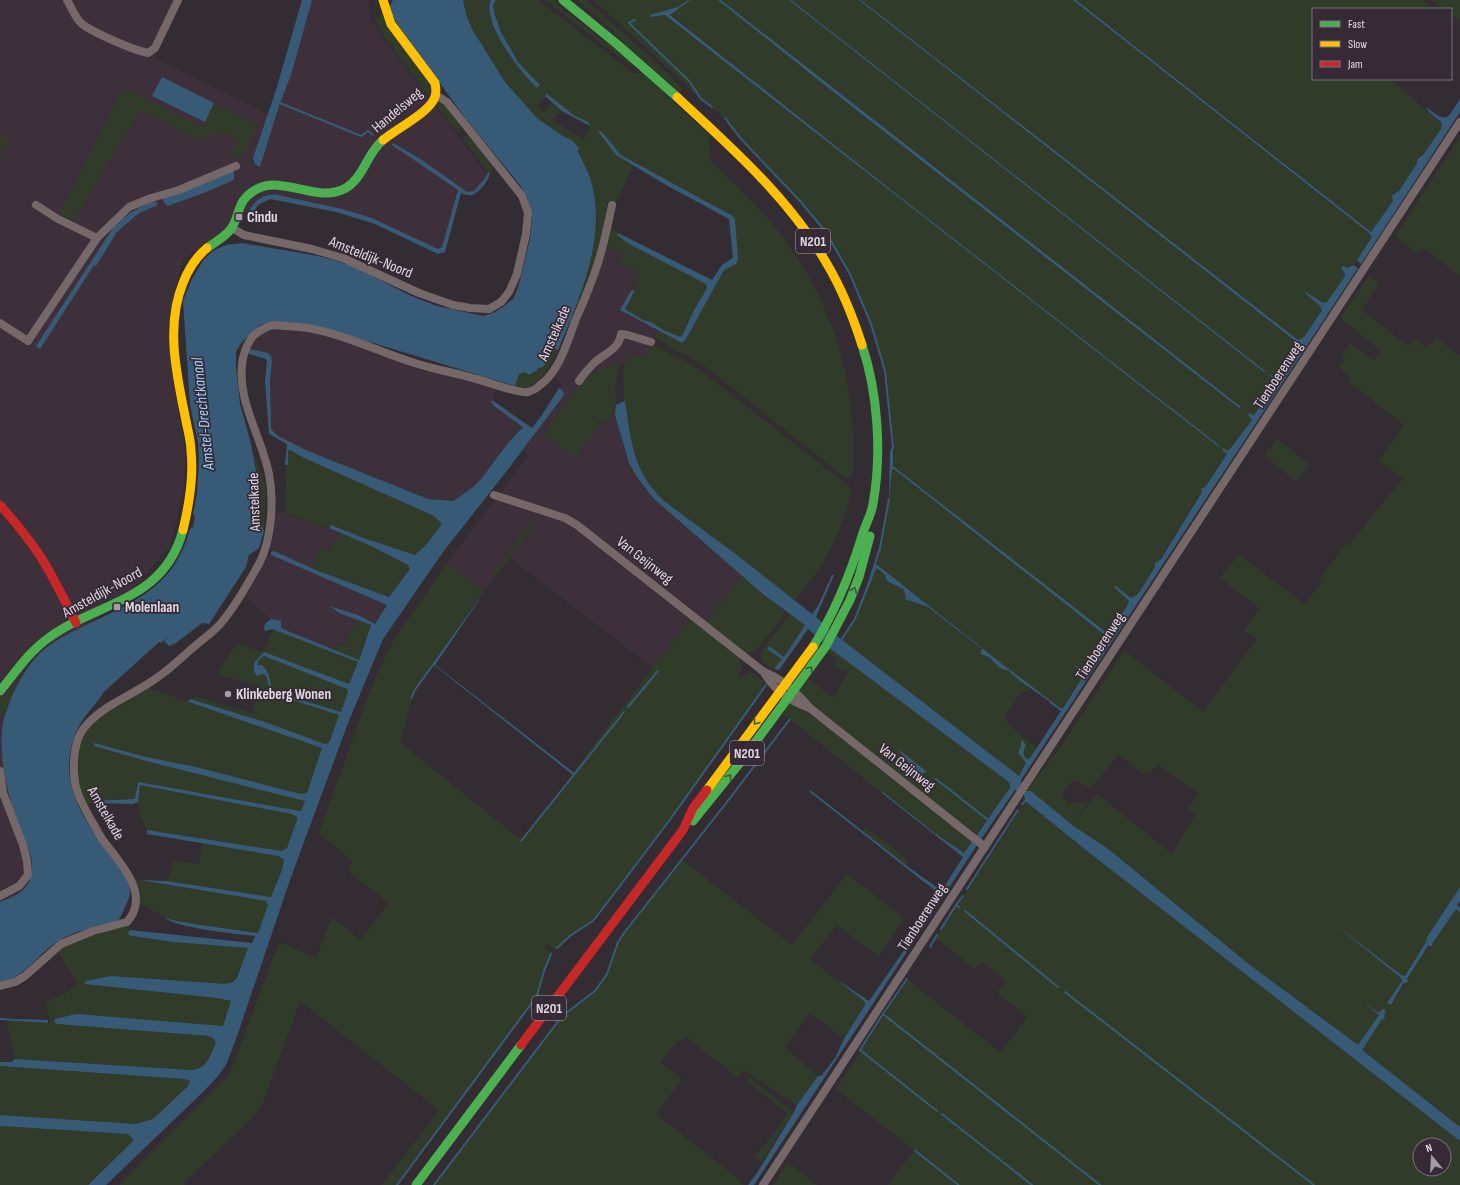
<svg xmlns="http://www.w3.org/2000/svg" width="1460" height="1185" font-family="'Sofia Sans Condensed',sans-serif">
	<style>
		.industrial { fill: #3d303b }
		.green { fill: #303c29; fill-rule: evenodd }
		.water { fill: #375b76; fill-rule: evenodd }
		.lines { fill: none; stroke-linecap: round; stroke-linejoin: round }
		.stream { stroke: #375b76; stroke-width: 2 }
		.street { stroke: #766869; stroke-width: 8 }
		.fast { stroke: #4caf50; stroke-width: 9 }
		.slow { stroke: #ffc107; stroke-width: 9 }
		.jam { stroke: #c62828; stroke-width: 9 }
		.oneway { stroke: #3d593f }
		.poi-dot { fill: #a39ca3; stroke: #352a36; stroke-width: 1.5 }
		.labels { text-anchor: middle; stroke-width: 3.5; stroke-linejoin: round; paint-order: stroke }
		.shield { fill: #352a36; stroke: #ada4ad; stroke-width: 1 }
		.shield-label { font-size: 14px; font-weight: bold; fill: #e0d8e0 }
		.street-label { font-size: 15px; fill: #e0d8e0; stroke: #352a36 }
		.poi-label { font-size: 15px; font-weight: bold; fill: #e0d8e0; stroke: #352a36; text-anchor: start }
		.water-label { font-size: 16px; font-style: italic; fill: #a0d3fb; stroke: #352a36 }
	</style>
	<rect width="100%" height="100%" fill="#332d33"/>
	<g class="industrial">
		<polygon points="0,0 181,0 154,58 270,115 305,0 368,0 371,19 383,38 488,176 472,194 460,192 444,251 437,252 372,220 339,210 269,196 258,203 249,213 237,210 227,232 183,259 173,299 178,408 186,455 183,492 170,546 126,597 79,631 0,703"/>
		<polygon points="605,247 624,254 640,272 634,287 635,290 620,310 659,331 646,356 628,357 624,365 620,363 584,411 601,424 605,424 615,411 615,415 648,492 660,505 742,575 705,622 694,614 653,668 510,558 484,591 447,563 529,455 523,450 564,395 563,391 559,388 561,384 554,374"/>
		<polygon points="277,327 303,328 496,388 491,402 494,406 523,427 508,443 481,479 472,488 453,501 428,499 342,465 308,451 278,436 271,429 270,381 272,361 271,356 268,353 250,349 253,341 266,330"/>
		<polygon points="274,513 285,513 340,533 329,551 320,547 311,569 274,551 271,555 387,605 375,624 358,615 332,606 339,613 356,620 344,644 330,648 282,629 281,627 281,623 274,619 271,619 245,597 271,552 274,528"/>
		<polygon points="0,709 4,717 35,860 31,882 25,891 14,898 0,902"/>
	</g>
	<g class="green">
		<path d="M463 0H491L488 5 490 19 508 53 532 83 540 85 518 62 501 32 495 15 493 5 496 0H538L633 73H643L709 135 710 160C730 180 751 199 770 221 833 296 858 381 852 478L844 477 705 366 686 355 674 350 666 343 655 338 659 331 682 343 686 339 724 270 736 264 735 220 731 215 621 155 601 131 616 155 633 165 613 210 607 203 600 247 584 292 571 319 584 280 597 224 593 188 578 152 579 148 572 140 563 136 537 118 505 82 472 29 466 14ZM546 97C553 102 587 122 590 126L584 140 552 120 562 111 552 102 544 113 537 105Z"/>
		<polygon points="545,0 552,0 605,43 606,41 633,63 631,66"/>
		<path d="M577 0H586C618 28 650 56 681 87L682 88 681 92H679L613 33 614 31Z"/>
		<polygon points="593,0 688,0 678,7 650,17 665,15 1220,446 890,189 670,14 690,0 718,0 832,91 1239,408 1240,406 721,0 789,0 1265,371 791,0 859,0 1294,340 1297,346 1290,362 1279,377 1276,378 1270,374 1269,375 1276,381 1275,384 1254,415 1248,413 1247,414 1252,420 1230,449 1228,451 1223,448 1222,450 1227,454 1206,486 1203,487 1202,491 1138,594 1131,599 1116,586 1115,587 1129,601 1127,606 1110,632 1106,633 893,466 893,446 885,371 871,324 850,274 825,231 800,201 741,139 725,118 701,99 650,51"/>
		<path d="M861 0H1073L1368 232 1372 237C1364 249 1357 268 1341 268L1344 272 1345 276 1327 302 1323 303 1306 292 1305 293 1320 306 1322 310 1304 337 1298 340Z"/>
		<path d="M1076 0H1423L1433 9H1313V79H1390L1442 124 1441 129 1423 155 1418 157C1416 166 1402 192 1393 193V201L1371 232 1263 146Z"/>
		<polygon points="1431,0 1460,0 1460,21 1451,15 1451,9 1443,9"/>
		<polygon points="382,13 432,86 430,97 385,38 374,19"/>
		<path d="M123 88 202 127 214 103 258 125 244 153 234 160 229 154 236 143 231 135C221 130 208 140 197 139L140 110 73 221 60 213Z"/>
		<polygon points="438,100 444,104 461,127 461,129 457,132 435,104"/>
		<polygon points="0,134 10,138 0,159"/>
		<polygon points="466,135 470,136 494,166 490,174 462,138"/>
		<polygon points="1460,137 1460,276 1425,249 1416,253 1395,236"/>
		<polygon points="609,227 620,234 617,234 629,244 706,284 707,287 693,312 683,334 680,337 663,330 651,322 643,320 625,309 635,290 634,287 640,272 620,265 624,254 605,247"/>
		<path d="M1369 275 1379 283 1362 310 1408 346 1415 339 1427 348 1437 337 1458 356 1460 354V887L1427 936 1426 942 1405 976 1401 975 1350 937 1401 978 1402 981 1387 1003 1391 1005 1429 946H1433L1432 944 1456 909 1460 912V1127L1362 1050 1386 1011 1380 1013 1367 1005 1379 1015 1359 1046 1250 965 1107 848 1072 825 1026 791 1062 745 1124 650 1203 712 1257 639 1244 631 1259 608 1220 578 1239 555 1305 604 1322 582 1319 579 1346 544 1349 546 1375 512 1403 479 1379 460 1404 425 1348 381 1351 377 1339 367 1345 359 1341 355 1350 343 1374 361 1381 351 1340 318ZM1117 753 1143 774 1150 773 1157 764 1198 793 1188 809 1195 815 1172 854 1097 794 1075 821 1088 801 1068 804 1062 794 1073 780 1091 788 1115 759Z"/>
		<path d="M652 345 689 363 704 373 850 487 852 489C840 536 826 564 794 601L664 501C653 491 641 476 636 461 628 441 621 387 624 366 625 363 627 360 628 357L646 356Z"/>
		<path d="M553 347 558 350C550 368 541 383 523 391L515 386 519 374 538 367Z"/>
		<polygon points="620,363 616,381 615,411 605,424 588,414 601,424 575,458 544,434 588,374"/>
		<polygon points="1277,439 1310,465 1296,481 1264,456"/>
		<polygon points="290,450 302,457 434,516 442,524 425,546 416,555 361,537 331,525 329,528 285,513 286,465 288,465 288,451"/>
		<polygon points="253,452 264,480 266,491 264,531 252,505 251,498 258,482"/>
		<path d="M894 469 1106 636V639L1087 671 1085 672 1073 665 1084 675 1062 708H1060L1035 690 875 563C884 536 891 499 892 470Z"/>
		<polygon points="532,519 536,523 495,577 491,575"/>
		<polygon points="340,533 371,546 408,565 410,569 389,597 311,569 321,547 329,551"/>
		<path d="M447 563 484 591 414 689 410 697 412 699 400 742 521 840 574 775 573 772 691 618 738 656 742 665 738 675 741 678C755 667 757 676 766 685L669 821 607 903 593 921 571 935 555 950 548 944 545 948 552 953 544 971 537 996 397 1185H382L439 1110 300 1001 262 1105 254 1116 184 1183 185 1185H119L229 1075 234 1064 279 942 316 958 332 917 360 940 389 903 349 872 352 861 319 833 373 683 385 657 394 640Z"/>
		<polygon points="876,569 878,569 884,574 887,581 903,589 909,601 928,607 982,650 984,655 989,657 1000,668 1009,671 1020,681 1032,690 1021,692 1005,717 1009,725 1037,748 1030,758 1027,759 1024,757 1021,747 1018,752 1026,763 1019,776 841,640 855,619 859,607 860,608"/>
		<polygon points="742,575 764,595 785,612 783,617 757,650 752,652 743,652 705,622"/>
		<path d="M790 614 805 625 784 657 769 647 767 649 782 659 774 669C762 664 758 660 764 647Z"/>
		<polygon points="356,620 371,625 361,650 359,660 330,648 344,644"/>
		<path d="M273 629 358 662 349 684 264 653 254 663 255 668C264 675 269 678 269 690L339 715 329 743 327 744 288 732 262 721 190 699 195 696 252 713 260 687 217 674 236 644 264 652Z"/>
		<polygon points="829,647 1010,783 1010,788 993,811 977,834 955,820 817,710 798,691 807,677 833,698 849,671 833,667 837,660 826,651"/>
		<polygon points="264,656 347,689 348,692 341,712 272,691 271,682 264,666 258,664 258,661"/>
		<polygon points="32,663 20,680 3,721 0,711 0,701"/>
		<polygon points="148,688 323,748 307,793 301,794 196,767 146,757 94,743 94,746 150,762 305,800 301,811 215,795 137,783 135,798 134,799 94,800 92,801 93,803 83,804 76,780 78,752 84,734 100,716"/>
		<polygon points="789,702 820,721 973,841 964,853 933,832 883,792 882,793 781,712"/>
		<polygon points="140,785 293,814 297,817 297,820 287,848 282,851 147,830 140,815 138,802"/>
		<path d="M1025 801 1096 858 1460 1141V1185H960L916 1150 914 1151 915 1152 957 1185H888L914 1150 836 1089 908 980 1001 1053 1027 1017 997 992 1006 981 982 962 975 969 936 938 1005 834ZM1420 1145H1444V1169H1420Z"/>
		<polygon points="865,827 907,859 907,866 862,831"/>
		<polygon points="203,843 278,856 284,859 282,870 271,897 167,881 174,861 199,864"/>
		<polygon points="681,859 792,945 847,874 904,918 879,957 837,925 810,959 865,1002 865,1005 846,1035 840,1036 810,1013 785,1048 818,1076 797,1105 743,1070 738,1078 686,1037 676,1043 660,1062 682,1079 656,1114 740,1180 743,1185 434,1185 556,1024 562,1016 595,991 607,974 618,942 624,933"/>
		<path d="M135 880 266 901 268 905 258 933 172 920C161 915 150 909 139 903Z"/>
		<path d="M128 925 130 930 128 932 132 936 173 942 248 948C243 963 242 979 226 984L111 976 85 981 217 998 231 1001 223 1026 159 1021 55 1019 54 1021 57 1024 209 1036 214 1039 216 1042C211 1054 207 1069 192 1070L15 1059 7 1021 48 1023 50 1022 46 1002C56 997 69 994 76 985V981L57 950 70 942Z"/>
		<polygon points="0,1066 185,1079 188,1080 190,1083 153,1119 136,1124 0,1115"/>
		<polygon points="749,1077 794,1112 762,1161 753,1157 769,1140 788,1114 747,1081"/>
		<polygon points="0,1126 128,1134 133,1139 132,1142 88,1185 0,1185"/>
		<polygon points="788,1162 817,1185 773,1185"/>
	</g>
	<g class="water">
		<polygon points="302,0 312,0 291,75 279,106 260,167 255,164 253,158 276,90"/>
		<path d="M393 0H463L466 14 472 29 505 82 537 118 563 136 572 140 579 148 578 152C584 164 591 177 593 189 605 243 578 302 558 350L552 347 546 356 549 359 543 367 538 368 537 370 529 375 525 372 519 374 515 386 327 329 282 322H270L260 325 241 343 236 352V368L240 404 251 444 258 482 251 499 252 505 264 531 259 548 249 555 246 567 209 624 202 623 176 643 169 646 164 641 169 635 161 643 159 642 104 692C95 706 83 716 76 732 56 781 82 817 110 855 118 865 129 878 130 892 130 899 122 913 119 920 101 926 76 930 60 940 38 953 26 977 0 983V902C24 893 33 887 32 860 24 834 11 809 6 782 2 763 0 741 3 722 5 713 9 705 12 696 19 681 28 665 40 653 53 641 70 633 86 625 135 602 175 586 190 529L193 527 195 516 193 514 197 494 199 459 198 442 190 405 183 301 192 279 204 259 213 251 226 245 242 243 318 256 338 261 355 267 409 295 437 306 483 316 493 313 503 307 513 299 518 288 530 239 532 219 527 197 520 185 466 119 397 24 389 8Z"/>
		<path d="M491 0H496L493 5 495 15 501 32 518 62 540 85 537 88C522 74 480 21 491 0Z"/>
		<polygon points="688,0 690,0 670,15 890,189 1220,446 1219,447 665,15 650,17 650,15 678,7"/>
		<polygon points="718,0 721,0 1241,407 1239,408 832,91"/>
		<polygon points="789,0 791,0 1265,371 1264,372"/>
		<path d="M859 0H861L1298 340 1304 337 1322 310 1320 306 1305 293 1306 292 1323 303 1327 302 1345 276 1344 272 1341 268 1343 266 1347 268 1353 265 1358 268 1021 780V787L1026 791H1031L1072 825 1107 848 1250 965 1358 1045 1379 1015 1364 1003 1379 1013 1383 1009 1386 1011 1384 1016 1385 1020 1382 1019 1362 1050 1460 1127V1141L1096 858 1025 801 1024 794 1018 791 1015 790 977 845 754 1185H748L757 1173 794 1112 797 1105 818 1076H821L835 1058 845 1037 865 1005V1002L836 979 869 1001 918 930 914 927 919 925 937 897V892L810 792 809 789 907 866 939 889 944 887 963 857 882 793 883 792 933 832 964 853C980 832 994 809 1010 788V783L832 650 808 629 779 670 774 669 782 659 767 649 769 646 784 657 805 625 764 595 653 498 637 477 629 463 615 415 616 405 625 401C631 441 633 472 664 501L737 555 812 614 818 606 832 575H834L816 617 842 640 1019 776 1026 763 1018 752 1021 747V741L1022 740 1026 745C1024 750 1021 755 1027 759L1030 758 1061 711 1050 703 1049 701 1020 681 1009 671 1000 668 989 657 980 654 982 649 928 607 905 599 906 596 903 589 887 581 884 574 878 569H876L860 609 859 607 875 563 992 656 1060 708H1063L1084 675 1073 664 1085 672 1087 671 1106 639V636L894 469 892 470 889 500 890 451 893 446V466L1107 633 1110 632 1127 606 1129 601 1114 587 1116 586 1131 598 1138 594 1155 567V563L1161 559 1202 492 1201 489 1206 486 1227 454 1222 450 1223 448 1228 451 1230 449 1252 420 1247 413 1254 415 1275 384 1276 381 1269 375V374L1276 378 1279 377 1290 362 1297 346 1294 340Z"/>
		<path d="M1073 0H1076L1371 232 1393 201 1392 195 1399 191 1417 163V159L1423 155 1441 129 1442 123 1429 112 1426 107C1448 124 1446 120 1460 99V112L1361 264 1357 260 1372 237 1368 232Z"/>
		<polygon points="162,77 214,103 205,122 152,96"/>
		<polygon points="547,94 575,116 588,122 590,126 562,111 545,96"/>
		<polygon points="598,131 601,131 621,155 731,215 735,219 738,259 736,264 724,270 686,339 682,343 620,310 631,291 635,290 625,309 643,320 651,322 663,330 680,337 683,334 693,312 707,288 706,284 629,244 616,234 620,234 712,280 722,265 733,258 729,219 666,185 616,155"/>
		<path d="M393 143 422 160 467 192 474 191 485 178 488 172 490 174C488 181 479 193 472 195 468 196 465 194 461 193L445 252 438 254 375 224 336 212 270 199 258 205 253 213H248C255 200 263 193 278 195L342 209 372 218 438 249 442 247 458 190 392 145Z"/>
		<polygon points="234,170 234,180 206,192 168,206 165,204 162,198"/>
		<path d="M154 201 156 202 158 205 139 213 117 232 96 266 94 265 40 349 36 346 113 228C127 214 135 209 154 201Z"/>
		<path d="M250 349 268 353 271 356 272 361 270 381 271 429 278 436 308 451 428 499 453 501 472 488 481 479 508 443 523 427 494 406 491 402 492 400 532 428 542 415 559 388 563 391 564 395 509 468 443 552 383 639 348 723 290 880 236 1039 226 1065 219 1075 203 1092 106 1185H88L132 1142 133 1139 128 1134 0 1126V1115L136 1124 153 1119 188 1086 190 1081 185 1079 0 1066V1062H11L15 1059 192 1070C207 1069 211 1054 216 1043L214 1039 209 1036 57 1024 54 1022 55 1019 76 1014 223 1026 231 1001 217 998 85 984V981L111 976 226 984 233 982 237 978 248 948 173 942 132 936 129 935 128 932 130 930 252 943 255 936C238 934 174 928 164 917L172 920 201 925 258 933 268 905 266 901 139 880 167 881 271 897 282 870 284 859 278 856 147 834V830L282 851 287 848 297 820V817L292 814 140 785 138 802 133 804 93 803 92 801 134 799 135 798 138 782 301 811 305 801 150 762 94 746V743L146 757 196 767 301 794 307 793 322 748 189 702 188 701 190 699 262 721 325 744 329 743 339 715 271 693 266 676 263 674 257 676 254 672V663L264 652 349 684 358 662 272 629 265 631 264 628 265 624 271 619 281 621V627L283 629 359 660 371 625 339 613 330 606 358 615 375 624 387 605 271 555V552L274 551 318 571 389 597 410 569 408 565 371 546 329 528 331 525 361 537 415 555 425 546 442 524 434 516 302 457 290 450 288 451V465H285L287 444 269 434 265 380 267 361 266 359 249 354 248 352ZM264 656 347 689 348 692 341 712 272 691C271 682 269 671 262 665H258V661Z"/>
		<polygon points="480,598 480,599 435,665 573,772 575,774 573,775 434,665 416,690 412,699 410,698 415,688"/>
		<polygon points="897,748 927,772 919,775"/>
		<polygon points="1460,887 1460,901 1457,905 1460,908 1460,912 1456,909 1432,944 1433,946 1428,946 1407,979 1408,982 1403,984 1391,1005 1387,1003 1402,981 1401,978 1332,922 1401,975 1405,976 1426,942 1427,937"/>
		<polygon points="0,1018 15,1019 15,1020 17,1019 48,1020 48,1023 0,1020"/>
		<polygon points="914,1150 916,1150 960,1185 957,1185 915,1152"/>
	</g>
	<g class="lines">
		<g class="stream">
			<polyline points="635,20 629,23 690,82 701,99 712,107"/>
			<polyline points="280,103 361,136 368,131 373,135"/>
			<polyline points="725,118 741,139 800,201 825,231 850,274 871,324 885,371 893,448"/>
			<polyline points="871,576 880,548 889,499"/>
			<polyline points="841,640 855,619 870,580"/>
			<polyline points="628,707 658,671"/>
			<polyline points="936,779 987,819"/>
			<polyline points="1022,804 1025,801"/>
			<polyline points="521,841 624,712"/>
			<polyline points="967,889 1018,810"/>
			<polyline points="959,907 956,905 963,896"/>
			<polyline points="965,911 1058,987"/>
			<polyline points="941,929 956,905"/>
			<polyline points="930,947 937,935"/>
			<polyline points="557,948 571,935 593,921 607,903 669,821 766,685"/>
			<polyline points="907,979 883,1014 1100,1185"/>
			<polyline points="1065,992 1314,1185"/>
			<polyline points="883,1014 860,1050 937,1111"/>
			<polyline points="942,1114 1032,1185"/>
			<polyline points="397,1185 537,996 544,971 551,954"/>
			<polyline points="434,1185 556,1024 562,1016 595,991 607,974 618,942 624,933 727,802 790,719"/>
		</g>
		<g class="street">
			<path d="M67 0C72 8 75 18 82 24 94 33 133 50 148 53L155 48 178 0"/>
			<polyline points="36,205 58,219 97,238"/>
			<polyline points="232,228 244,235 312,249 343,258 419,293 453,305 470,308 489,309 501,302 509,292 517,274 526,234 528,213 522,196 447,102 436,95"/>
			<polyline points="0,323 28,341 97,238 129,207 151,198 179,190 236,166"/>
			<path d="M579 381C583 375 588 369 593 364 603 354 619 350 621 334L628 335 651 342"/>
			<path d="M494 495 565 518 577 525 764 672C782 678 799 695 811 709L985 847"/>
			<path d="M764 672C772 689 792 702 809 708"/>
			<polyline points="0,771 3,793 23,845 27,861 28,875 19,886 0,896"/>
			<path d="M0 986 15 982 25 976 61 944 93 931 127 922C152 894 119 862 102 839 98 832 94 825 90 818 82 803 75 792 74 774 73 760 75 739 84 728 103 704 134 695 158 677 171 668 183 656 195 646 204 638 214 632 222 622 237 604 249 582 260 562 272 538 274 499 269 474 261 434 235 399 243 358 245 350 248 342 253 336 259 331 267 326 274 325 278 325 282 326 286 326 333 327 374 351 418 364 437 370 457 373 476 379 488 382 519 394 528 392 531 391 537 388 539 386 560 371 567 342 576 319 584 301 592 282 598 263 604 244 608 224 612 205"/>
			<polyline points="763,1185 1460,122"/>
		</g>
		<g class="fast">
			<polyline points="563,0 618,45 677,97"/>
			<path d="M207 248C215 242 225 237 231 229 241 214 236 200 257 189 284 175 317 204 346 188 364 177 367 153 383 140"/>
			<path d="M813 647C835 612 850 575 862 536 865 525 871 516 873 504 882 454 878 393 862 345"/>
			<path d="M0 691C15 673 28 653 47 639 98 601 164 602 183 530"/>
			<polyline points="693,821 743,759 826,646 850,600 859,577 870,536"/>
			<polyline points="416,1185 521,1045"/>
		</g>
		<g class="slow">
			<path d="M677 97C731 147 790 199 827 264 842 289 853 317 862 345"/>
			<path d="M383 140C396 129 428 113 434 99 437 94 436 88 435 83L391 24 383 0"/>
			<path d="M183 530C189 505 194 478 191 451 191 441 188 431 186 421 177 376 165 327 183 283 188 270 196 257 207 248"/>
			<polyline points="707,790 813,647"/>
		</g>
		<g class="jam">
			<path d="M0 505C15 522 30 540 42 559 55 580 65 601 76 623"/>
			<polyline points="521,1045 683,830 693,808 707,790"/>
		</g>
	</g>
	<defs><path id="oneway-chevron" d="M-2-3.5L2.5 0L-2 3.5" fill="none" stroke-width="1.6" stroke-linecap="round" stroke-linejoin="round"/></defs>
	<g class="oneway">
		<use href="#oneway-chevron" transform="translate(854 590) rotate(-68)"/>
		<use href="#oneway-chevron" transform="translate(810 669) rotate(-54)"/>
		<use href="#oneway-chevron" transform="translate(756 722) rotate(128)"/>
		<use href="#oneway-chevron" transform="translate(729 777) rotate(-52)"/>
	</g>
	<g class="poi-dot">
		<rect x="235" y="213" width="8" height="8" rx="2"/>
		<rect x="113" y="603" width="8" height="8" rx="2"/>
		<circle cx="228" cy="694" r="4"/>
	</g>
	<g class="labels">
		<g class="shield">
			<rect x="796" y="229" width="34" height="24" rx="3"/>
			<rect x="730" y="741" width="34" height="24" rx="3"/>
			<rect x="532" y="996" width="34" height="24" rx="3"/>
		</g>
		<g class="shield-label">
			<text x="813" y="246">N201</text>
			<text x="747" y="758">N201</text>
			<text x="549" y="1013">N201</text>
		</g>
		<g class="street-label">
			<text transform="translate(397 110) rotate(-40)" y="5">Handelsweg</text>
			<text transform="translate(371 257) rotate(22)" y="5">Amsteldijk-Noord</text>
			<text transform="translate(554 333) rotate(-66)" y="5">Amstelkade</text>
			<text transform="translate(1278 375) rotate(-57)" y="5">Tienboerenweg</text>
			<text transform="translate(254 502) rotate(-92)" y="5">Amstelkade</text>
			<text transform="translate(645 560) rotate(38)" y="5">Van Geijnweg</text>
			<text transform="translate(102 592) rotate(-29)" y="5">Amsteldijk-Noord</text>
			<text transform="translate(1100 646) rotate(-57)" y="5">Tienboerenweg</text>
			<text transform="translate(907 767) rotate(38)" y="5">Van Geijnweg</text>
			<text transform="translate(106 813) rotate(60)" y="5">Amstelkade</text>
			<text transform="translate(922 917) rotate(-57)" y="5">Tienboerenweg</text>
		</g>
		<g class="poi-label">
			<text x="247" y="222">Cindu</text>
			<text x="125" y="612">Molenlaan</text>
			<text x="236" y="699">Klinkeberg Wonen</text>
		</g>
		<g class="water-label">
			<text transform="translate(202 414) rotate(-96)" y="6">Amstel-Drechtkanaal</text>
		</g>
	</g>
	<rect x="1312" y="8" width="140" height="72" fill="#352a36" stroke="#79707a"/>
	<rect x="1320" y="21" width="20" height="6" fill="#4caf50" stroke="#79707a"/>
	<text x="1348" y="28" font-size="12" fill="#e0d8e0">Fast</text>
	<rect x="1320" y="41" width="20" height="6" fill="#ffc107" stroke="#79707a"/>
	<text x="1348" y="48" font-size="12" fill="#e0d8e0">Slow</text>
	<rect x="1320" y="61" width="20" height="6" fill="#c62828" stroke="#79707a"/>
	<text x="1348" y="68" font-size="12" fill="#e0d8e0">Jam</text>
	<g transform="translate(1432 1157) rotate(342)"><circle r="19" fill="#352a36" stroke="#79707a"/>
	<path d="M0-3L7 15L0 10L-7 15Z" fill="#a39ca3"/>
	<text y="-6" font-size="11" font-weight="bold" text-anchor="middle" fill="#e0d8e0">N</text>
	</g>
</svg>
